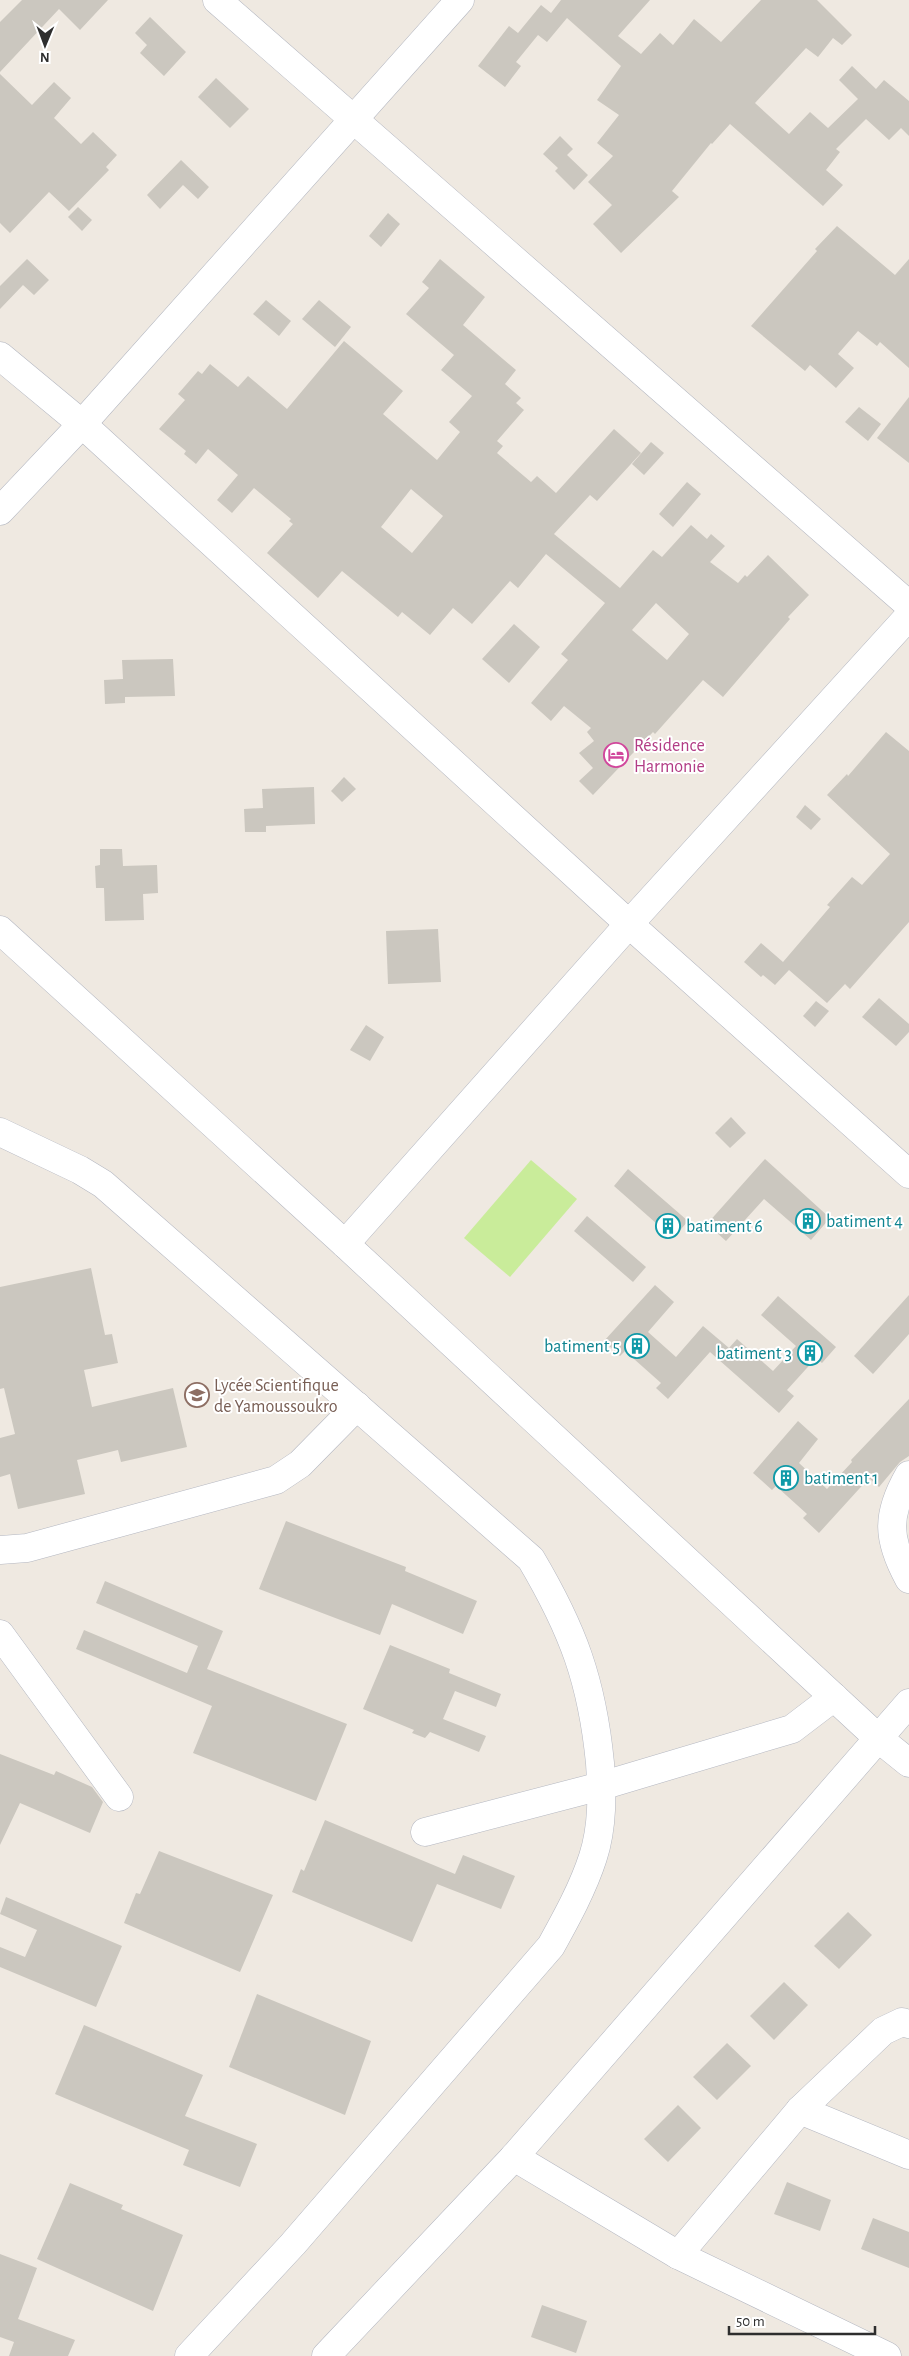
<svg xmlns="http://www.w3.org/2000/svg" width="909" height="2356" font-family="'Alegreya Sans',sans-serif">
	<style>
		.pitch { fill: #c9ec9a }
		.building { fill: #cbc7bf; fill-rule: evenodd }
		.lines { fill: none; stroke-linecap: round; stroke-linejoin: round }
		.minor-casing { stroke: #b4b7c1; stroke-width: 29 }
		.minor { stroke: #fff; stroke-width: 28 }
		.labels { text-anchor: middle; stroke-width: 4; stroke-linejoin: round; paint-order: stroke }
		.hotel-label { font-size: 18px; fill: #b23c85; stroke: #fff; text-anchor: start }
		.culture-label { font-size: 18px; fill: #0d838f; stroke: #fff; text-anchor: start }
		.education-label { font-size: 18px; fill: #785e54; stroke: #fff; text-anchor: start }
	</style>
	<rect width="100%" height="100%" fill="#efe9e1"/>
	<polygon class="pitch" points="531,1160 577,1199 510,1277 464,1238"/>
	<g class="building">
		<polygon points="22,0 108,0 80,30 59,9 0,72 0,22"/>
		<polygon points="561,0 650,0 618,36 641,54 660,33 673,45 694,19 721,42 761,0 817,0 852,35 842,45 833,38 818,57 806,48 755,103 789,134 810,112 828,128 858,99 839,80 852,66 876,89 884,80 909,101 909,136 901,128 889,140 866,119 836,149 840,152 826,170 843,185 823,206 730,124 712,144 711,143 672,191 679,197 621,253 593,224 612,205 588,182 613,156 597,143 619,115 597,100 621,66 567,18 547,42 538,35 516,62 521,66 505,87 478,66 509,26 518,33 541,5 551,13"/>
		<polygon points="150,17 186,52 164,76 140,53 147,45 135,33"/>
		<polygon points="0,74 32,105 54,82 71,98 54,118 81,144 93,132 117,155 106,167 109,170 69,211 49,192 10,233 0,223"/>
		<polygon points="216,78 249,109 230,128 198,97"/>
		<polygon points="560,136 573,149 567,155 588,175 574,190 555,171 558,168 543,154"/>
		<polygon points="181,160 209,187 198,199 183,185 160,209 147,195"/>
		<polygon points="78,207 92,220 82,231 68,217"/>
		<polygon points="388,213 400,224 381,247 369,236"/>
		<polygon points="837,226 895,275 909,259 909,368 880,342 877,346 858,331 838,354 854,368 836,388 810,365 805,371 751,326 817,251 815,249"/>
		<polygon points="27,259 49,280 34,295 23,285 0,309 0,286"/>
		<path d="M440 259 485 297 463 325 516 370 505 384 521 398 516 403 524 410 497 441 503 446 497 453 531 482 537 476 556 493 614 429 641 453 597 501 590 495 554 534 620 588 653 550 662 557 691 525 707 539 711 534 725 546 710 562 738 583 745 575 747 577 768 555 809 595 788 617 790 619 723 697 703 680 655 734 653 732 593 795 579 781 593 768 579 753 594 741 587 732 591 728 564 706 551 721 531 703 568 660 561 654 605 603 546 554 518 588 510 581 472 624 453 608 430 635 402 612 398 617 342 571 318 598 267 553 293 524 289 521 291 519 254 488 232 513 217 500 238 475 208 449 196 464 184 454 186 451 159 429 185 400 178 394 198 371 202 374 210 364 238 387 248 376 287 409 344 341 403 391 383 414 437 460 460 432 449 422 472 396 441 370 454 355 406 314 429 288 422 282ZM411 489 443 516 412 553 381 527ZM656 603 689 634 667 660 632 630Z"/>
		<polygon points="266,300 291,321 279,336 253,314"/>
		<polygon points="319,300 351,327 335,347 302,319"/>
		<polygon points="909,397 909,463 877,438"/>
		<polygon points="859,407 881,424 868,441 845,422"/>
		<polygon points="651,442 664,453 644,475 632,464"/>
		<polygon points="687,482 701,494 673,527 659,514"/>
		<polygon points="514,624 540,647 509,683 482,659"/>
		<polygon points="173,659 175,696 125,697 125,703 105,704 104,680 123,679 122,660"/>
		<polygon points="886,732 909,751 909,922 850,989 845,984 827,1003 789,970 775,985 763,975 761,977 744,962 761,943 783,962 830,907 827,905 852,877 862,885 890,854 827,795 847,774 848,776"/>
		<polygon points="344,777 356,789 342,802 331,791"/>
		<polygon points="314,787 315,824 266,826 266,832 245,832 244,809 263,808 262,789"/>
		<polygon points="805,805 821,819 811,830 796,817"/>
		<polygon points="100,849 122,849 123,866 157,865 158,893 143,894 144,920 105,921 104,888 96,888 95,866 100,865"/>
		<polygon points="438,929 441,982 388,984 386,931"/>
		<polygon points="879,998 909,1024 909,1032 896,1046 862,1017"/>
		<polygon points="816,1001 829,1011 815,1027 803,1016"/>
		<polygon points="366,1025 384,1037 370,1061 350,1050"/>
		<polygon points="731,1117 746,1133 730,1148 715,1133"/>
		<polygon points="765,1159 830,1218 811,1240 764,1199 726,1241 707,1224"/>
		<polygon points="628,1169 688,1221 675,1236 667,1229 665,1231 614,1186"/>
		<polygon points="587,1216 646,1267 633,1282 574,1231"/>
		<polygon points="91,1268 105,1335 112,1334 118,1363 84,1370 92,1407 173,1388 187,1447 121,1462 118,1450 77,1460 85,1494 18,1509 10,1474 0,1477 0,1438 15,1434 4,1388 0,1389 0,1287"/>
		<polygon points="655,1285 674,1302 648,1332 676,1357 703,1326 729,1348 737,1339 773,1371 796,1346 761,1315 778,1296 836,1347 822,1363 816,1358 787,1390 794,1396 779,1413 710,1352 668,1399 656,1388 661,1383 625,1351 620,1356 604,1341"/>
		<polygon points="909,1295 909,1334 873,1374 854,1356"/>
		<polygon points="909,1399 909,1456 900,1462 879,1487 869,1478 819,1533 803,1518 807,1514 776,1486 772,1490 753,1473 798,1421 818,1439 799,1463 827,1489 852,1462 851,1460"/>
		<polygon points="286,1521 406,1567 405,1571 477,1601 463,1634 392,1604 380,1635 259,1589"/>
		<polygon points="105,1581 223,1631 207,1669 347,1724 316,1801 193,1753 212,1706 76,1649 84,1630 187,1673 198,1646 96,1603"/>
		<polygon points="390,1645 450,1669 449,1673 501,1694 496,1707 455,1691 443,1719 486,1736 479,1752 430,1732 425,1738 412,1733 414,1730 363,1709"/>
		<polygon points="0,1754 54,1775 56,1771 92,1787 103,1802 90,1833 20,1803 0,1845"/>
		<polygon points="325,1820 455,1874 463,1855 515,1876 501,1909 437,1884 412,1942 292,1892 301,1869 304,1871"/>
		<polygon points="159,1851 273,1895 240,1972 124,1923 136,1893 140,1894"/>
		<polygon points="6,1897 122,1946 96,2007 0,1967 0,1947 25,1957 37,1930 0,1914"/>
		<polygon points="848,1912 872,1935 839,1969 814,1946"/>
		<polygon points="784,1982 808,2005 774,2040 750,2016"/>
		<polygon points="257,1994 371,2041 345,2115 229,2067"/>
		<polygon points="84,2025 203,2075 185,2116 257,2144 240,2187 183,2165 189,2150 55,2094"/>
		<polygon points="727,2043 751,2066 717,2100 693,2077"/>
		<polygon points="678,2105 701,2128 668,2162 644,2139"/>
		<polygon points="787,2182 831,2200 820,2231 774,2214"/>
		<polygon points="70,2183 123,2205 121,2209 183,2235 153,2311 37,2259"/>
		<polygon points="873,2218 909,2232 909,2268 861,2249"/>
		<polygon points="0,2254 37,2268 18,2319 75,2340 68,2356 9,2356 14,2342 0,2337"/>
		<polygon points="542,2305 587,2321 576,2353 531,2337"/>
	</g>
	<g class="lines">
		<defs>
			<g id="minor">
				<polyline points="217,0 909,605"/>
				<polyline points="0,356 82,424 629,924 909,1174"/>
				<polyline points="0,511 82,424 460,0"/>
				<polyline points="0,930 345,1244 878,1738 909,1763"/>
				<path d="M0 1132 80 1170 103 1184 531 1559C573 1630 592 1681 600 1763 602 1794 603 1826 593 1857 583 1888 567 1917 551 1946L293 2244 189 2356"/>
				<polyline points="345,1244 629,924 909,616"/>
				<path d="M909 1475C886 1515 887 1539 909 1579"/>
				<polyline points="0,1550 27,1548 276,1480 300,1464 357,1406"/>
				<polyline points="0,1634 119,1797"/>
				<polyline points="425,1832 601,1786 792,1729 834,1697"/>
				<polyline points="800,2110 909,2155"/>
				<polyline points="514,2157 678,2255 887,2356"/>
				<polyline points="678,2255 800,2110 883,2031 902,2022 909,2024"/>
				<polyline points="326,2356 514,2157 909,1703"/>
			</g>
		</defs>
		<use href="#minor" class="minor-casing"/>
		<use href="#minor" class="minor"/>
	</g>
	<defs>
		<symbol id="hotel-ring" viewBox="-11 -11 22 22"><circle r="9.5" fill="#fff" stroke="#d1479c" stroke-width="1.5"/><path d="M-6-4.5h1.5V1H6V5H4.5V3h-9V5H-6ZM-4 0a1.8 1.8 0 1 1 3.6 0ZM.5 0V-2.5h3Q6-2.5 6 0Z" fill="#d1479c"/></symbol>
		<symbol id="building-ring" viewBox="-11 -11 22 22"><circle r="9.5" fill="#fff" stroke="#0f9aa8" stroke-width="1.5"/><path d="M-4-6H4V6H1V3H-1V6H-4ZM-2.5-4.3h1.7v1.8h-1.7ZM.8-4.3h1.7v1.8H.8ZM-2.5-1h1.7V.8h-1.7ZM.8-1h1.7V.8H.8Z" fill="#0f9aa8"/></symbol>
		<symbol id="school-ring" viewBox="-11 -11 22 22"><circle r="9.5" fill="#fff" stroke="#8d6e63" stroke-width="1.5"/><path d="M0-5L7-2L0 1L-7-2ZM-4 1L0 2.5L4 1V4Q0 6-4 4Z" fill="#8d6e63"/></symbol>
	</defs>
	<g fill-rule="evenodd">
		<use href="#hotel-ring" x="602" y="741" width="28" height="28"/>
		<use href="#building-ring" x="794" y="1207" width="28" height="28"/>
		<use href="#building-ring" x="654" y="1212" width="28" height="28"/>
		<use href="#building-ring" x="623" y="1332" width="28" height="28"/>
		<use href="#building-ring" x="796" y="1339" width="28" height="28"/>
		<use href="#school-ring" x="183" y="1381" width="28" height="28"/>
		<use href="#building-ring" x="772" y="1464" width="28" height="28"/>
	</g>
	<g class="labels">
		<g class="hotel-label">
			<text x="634" y="751">Résidence<tspan x="634" dy="21">Harmonie</tspan></text>
		</g>
		<g class="culture-label">
			<text x="826" y="1227">batiment 4</text>
			<text x="686" y="1232">batiment 6</text>
			<text x="620" y="1352" text-anchor="end">batiment 5</text>
			<text x="792" y="1359" text-anchor="end">batiment 3</text>
			<text x="804" y="1484">batiment 1</text>
		</g>
		<g class="education-label">
			<text x="214" y="1391">Lycée Scientifique<tspan x="214" dy="21">de Yamoussoukro</tspan></text>
		</g>
	</g>
	<g transform="translate(45 45) rotate(181)" stroke="#ffffff" stroke-width="4" paint-order="stroke">
	<path d="M0-4L9 19L0 12L-9 19Z" fill="#2e2e2e"/>
	<text y="-8" font-size="14" font-weight="bold" text-anchor="middle" fill="#2e2e2e">N</text>
	</g>
	<path d="M729 2326v8h146v-8" fill="none" stroke="#2e2e2e" stroke-width="2.5"/>
	<text x="736" y="2326" font-size="15" fill="#2e2e2e" stroke="#ffffff" stroke-width="4" paint-order="stroke">50 m</text>
</svg>
